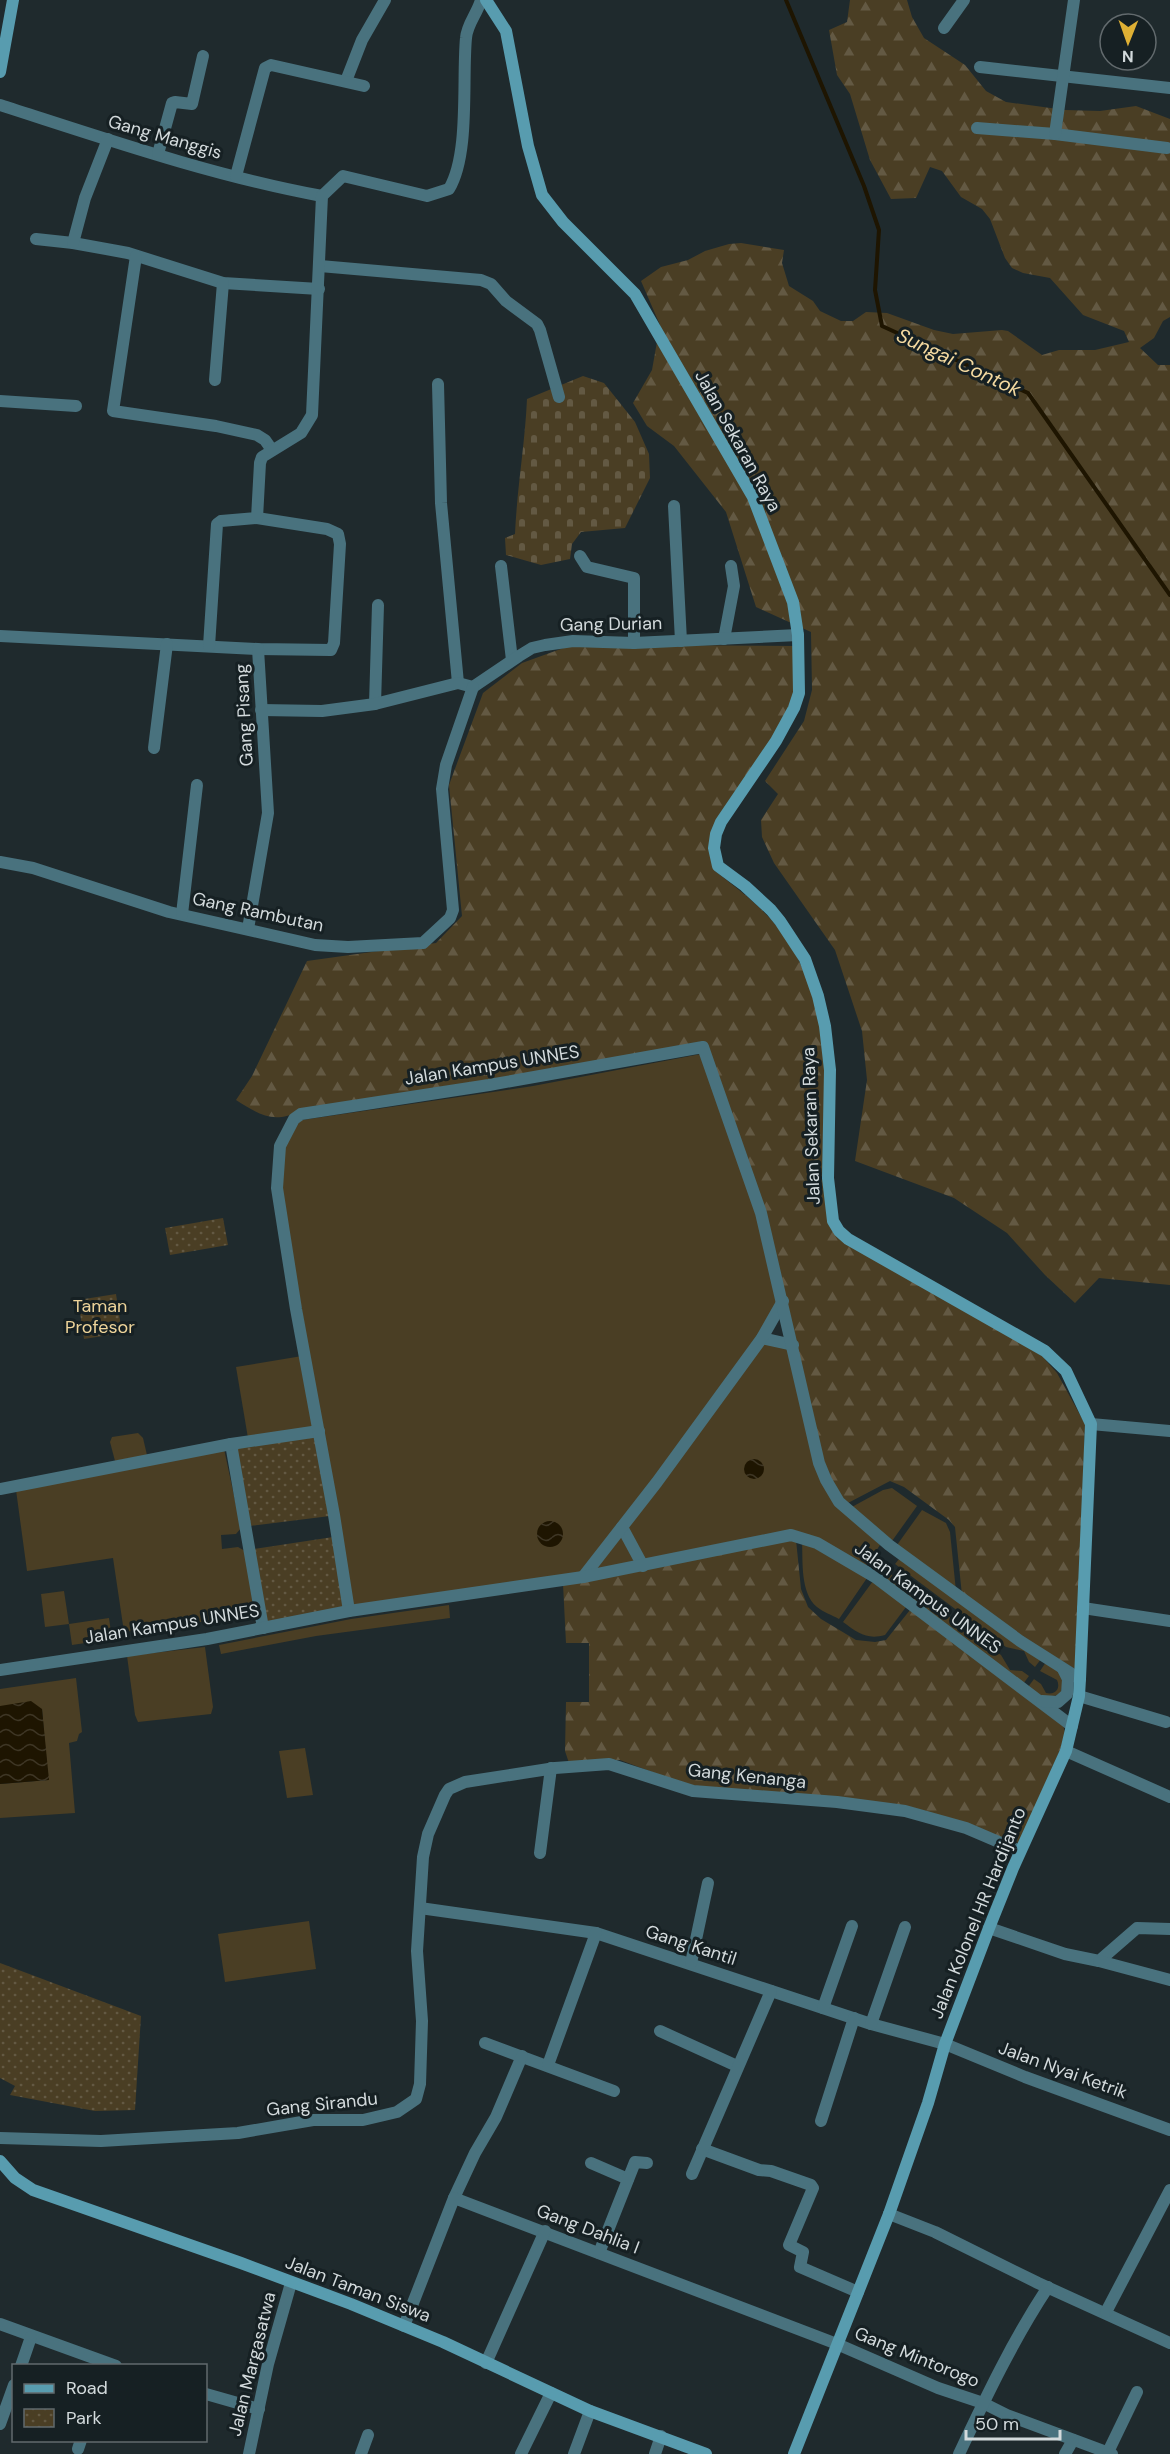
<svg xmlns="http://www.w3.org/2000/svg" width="1170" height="2454" font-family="'DM Sans',sans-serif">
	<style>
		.green { fill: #4a3e24 }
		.forest { fill: url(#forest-firs) }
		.cemetery { fill: url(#cemetery-stones) }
		.park { fill: url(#park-dots) }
		.water { fill: url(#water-waves) }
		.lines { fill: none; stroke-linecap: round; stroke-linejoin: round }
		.stream { stroke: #1e1501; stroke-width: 4 }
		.street { stroke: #49727e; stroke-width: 12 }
		.secondary { stroke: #589caf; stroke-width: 12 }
		.labels { text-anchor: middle; stroke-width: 6; stroke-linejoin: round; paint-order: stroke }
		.street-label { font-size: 18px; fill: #d3dadc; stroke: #162023 }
		.park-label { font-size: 18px; fill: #eed49a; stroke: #162023 }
		.water-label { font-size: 20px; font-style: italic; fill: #f3d9a0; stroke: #162023 }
	</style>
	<defs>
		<pattern id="forest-firs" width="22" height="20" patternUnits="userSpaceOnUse" patternTransform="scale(1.5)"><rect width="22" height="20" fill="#4a3e24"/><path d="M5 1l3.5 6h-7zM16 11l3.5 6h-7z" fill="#635943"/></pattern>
		<pattern id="cemetery-stones" width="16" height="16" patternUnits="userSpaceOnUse" patternTransform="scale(1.5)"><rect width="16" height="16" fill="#4a3e24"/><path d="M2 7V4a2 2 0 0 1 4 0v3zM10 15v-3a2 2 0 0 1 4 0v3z" fill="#635943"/></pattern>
		<pattern id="park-dots" width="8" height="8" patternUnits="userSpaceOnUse" patternTransform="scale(1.5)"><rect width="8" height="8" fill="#4a3e24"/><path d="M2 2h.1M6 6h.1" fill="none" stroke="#635943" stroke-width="1.8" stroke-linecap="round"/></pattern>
		<pattern id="water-waves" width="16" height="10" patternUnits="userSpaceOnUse" patternTransform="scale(1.5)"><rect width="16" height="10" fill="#1e1501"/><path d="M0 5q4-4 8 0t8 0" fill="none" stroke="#3e3625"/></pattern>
	</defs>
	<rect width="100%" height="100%" fill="#1f2a2d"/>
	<g class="green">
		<path d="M701 1054 758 1214 780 1300 761 1336 582 1574 352 1607 281 1187C282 1164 281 1134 302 1120L533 1086Z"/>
		<polygon points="763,1341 792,1348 818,1467 880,1545 866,1566 818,1538 645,1562 626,1528"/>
		<polygon points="302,1356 314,1428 248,1438 236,1367"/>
		<polygon points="138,1433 143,1438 147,1455 115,1461 110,1442 112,1437"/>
		<polygon points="224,1449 241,1528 236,1534 221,1535 222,1549 238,1547 245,1551 255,1615 124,1632 113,1558 27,1571 16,1490"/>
		<polygon points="892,1488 917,1506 892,1541 850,1508 883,1490"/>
		<polygon points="922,1510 946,1523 950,1532 956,1591 897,1545"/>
		<polygon points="621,1533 638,1564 591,1572"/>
		<path d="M802 1541 867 1578 839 1619C832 1615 823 1612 817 1607 800 1593 803 1561 802 1541Z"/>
		<polygon points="899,1559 1041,1659 1035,1667 1029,1662 1024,1651 1006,1647 895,1564"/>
		<polygon points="888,1572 1001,1655 1010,1670 1022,1671 1029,1676 1023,1684 883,1578"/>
		<path d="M873 1581 906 1607 885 1635C867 1640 858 1633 843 1622Z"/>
		<polygon points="64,1591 69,1624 109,1618 112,1639 72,1645 69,1624 45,1627 41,1594"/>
		<polygon points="449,1605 450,1618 316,1636 221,1654 219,1645 351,1619"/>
		<polygon points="205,1647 213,1707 211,1714 138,1722 135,1715 127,1656"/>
		<path d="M1046 1662 1059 1672 1063 1679 1061 1695 1043 1697 1028 1687 1034 1679 1041 1684 1046 1693C1055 1695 1061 1689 1057 1680L1040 1671Z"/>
		<polygon points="76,1678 82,1732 79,1734 77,1741 69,1743 75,1813 0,1818 0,1784 48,1780 42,1709 0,1706 0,1689"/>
		<polygon points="305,1748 313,1795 287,1798 279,1751"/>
		<polygon points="309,1921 316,1969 225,1982 218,1934"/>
	</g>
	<g class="forest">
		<polygon points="850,0 907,0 912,17 924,38 965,65 986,91 1006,102 1065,110 1100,111 1136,106 1170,119 1170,317 1163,321 1154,338 1140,348 1158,365 1170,365 1170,1285 1099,1278 1075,1303 1045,1275 1007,1233 954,1198 855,1161 867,1080 862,1031 835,950 774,863 762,837 761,820 778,794 765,781 804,721 812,690 811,632 756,607 726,512 674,446 647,426 633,403 652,370 660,325 641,281 661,267 688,260 705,251 729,244 741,243 784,250 782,263 789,286 813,301 820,311 841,321 853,321 866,312 887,313 934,330 953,334 1002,330 1008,331 1042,355 1059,350 1095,350 1129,342 1124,331 1083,315 1050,278 1023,273 1012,268 1005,258 990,219 982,209 961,197 942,171 930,167 916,198 891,199 870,160 850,94 837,75 829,30 847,22"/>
		<path d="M660 645 795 646 793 706 714 827 715 871C738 889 761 906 779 929 838 1002 828 1134 831 1225L1042 1356 1057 1373 1085 1424 1077 1670 1046 1652 962 1595 955 1527 949 1520 904 1487 890 1481 846 1504 837 1492 824 1461 764 1209 706 1044 300 1111C273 1124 260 1115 236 1100L252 1076 307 961 436 943 462 916 449 785 483 693 522 663 569 646Z"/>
		<polygon points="783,1540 796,1540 801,1589 808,1607 821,1619 856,1640 875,1642 886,1640 910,1610 1063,1724 1065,1733 1060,1750 1019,1843 895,1804 687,1785 620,1760 569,1763 565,1751 566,1702 589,1702 589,1643 566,1643 563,1584"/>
	</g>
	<path class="cemetery" d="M583 376 604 383 635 422 649 454 650 478 625 528 581 532 572 544 570 559 541 565 506 555 505 538 515 534C517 488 525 444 527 399Z"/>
	<g class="park">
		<polygon points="223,1218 228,1245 170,1255 165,1228"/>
		<polygon points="116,1294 122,1333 84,1339 78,1300"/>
		<polygon points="316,1434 330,1516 249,1526 236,1446"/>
		<polygon points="333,1537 344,1608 266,1623 254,1549"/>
		<polygon points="0,1963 141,2016 135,2110 95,2111 10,2095 15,2086 0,2078"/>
	</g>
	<g class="water">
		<circle cx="754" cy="1469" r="10"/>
		<circle cx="550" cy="1534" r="13"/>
		<polygon points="31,1701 42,1709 49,1780 0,1784 0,1706"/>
	</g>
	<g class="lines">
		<polyline class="stream" points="786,0 864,186 879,230 875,290 882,326 1028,393 1170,595"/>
		<g class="street">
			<polyline points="944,28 964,0"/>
			<polyline points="980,67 1170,88"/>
			<polyline points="346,81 362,40 385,0"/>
			<path d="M0 105C106 139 213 176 322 196"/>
			<polyline points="977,128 1055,134 1167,148"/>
			<polyline points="1055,134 1074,0"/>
			<polyline points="158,154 172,103 175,102 192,104 203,56"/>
			<polyline points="236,176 265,68 271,65 364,86"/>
			<polyline points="36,239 73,243 128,253 223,283 319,289"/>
			<polyline points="73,243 85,198 108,139"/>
			<polyline points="136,256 113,411 216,426 257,435 265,440 272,450"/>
			<polyline points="320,266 481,280 491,284 506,301 537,324 540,330 559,397"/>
			<polyline points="215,380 223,283"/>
			<polyline points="438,384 441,503 458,683"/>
			<polyline points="0,401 76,406"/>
			<polyline points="674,506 681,641"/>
			<polyline points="580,556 587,567 634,578 634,643"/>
			<polyline points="501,566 512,660"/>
			<polyline points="0,636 258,649 331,650 334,643 340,544 338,534 327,529 257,518"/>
			<polyline points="724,639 734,586 731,566"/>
			<path d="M209 646 217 524 221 521 257 518 260 463 262 457 301 433 312 415 322 196 343 176 427 196 449 189C470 154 462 80 466 38 467 24 477 14 481 0"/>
			<polyline points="375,704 378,605"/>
			<polyline points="261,710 322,711 375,704 458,683 473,687 519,656 532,648 545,645 573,641 634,643 798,635"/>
			<polyline points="154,748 167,644"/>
			<polyline points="0,862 33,868 169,912 315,945 348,947 423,943 450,918 453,910 442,789 446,765 473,687"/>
			<polyline points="182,914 197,785"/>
			<polyline points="248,929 268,813 258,649"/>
			<polyline points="762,1338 793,1345"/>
			<polyline points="1091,1424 1170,1431"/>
			<polyline points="231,1444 263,1628"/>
			<polyline points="0,1489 231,1444 319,1431"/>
			<polyline points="622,1527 643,1566"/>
			<polyline points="583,1577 657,1482 762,1338 783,1301"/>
			<polyline points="1083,1608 1170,1621"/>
			<polyline points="349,1611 334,1515 296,1309 277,1188 280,1146 294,1119 301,1114 489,1085 703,1047 761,1213 819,1463 826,1480 839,1502 889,1545 1020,1641 1080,1679"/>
			<polyline points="0,1670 207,1639 349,1611 583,1577 791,1535 817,1543 875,1577 1072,1726"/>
			<polyline points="1079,1696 1166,1722"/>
			<polyline points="1042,1701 1058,1702 1067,1694 1068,1679 1063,1669"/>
			<polyline points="1066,1751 1170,1797"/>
			<polyline points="540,1853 551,1768"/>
			<polyline points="420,1908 596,1933 871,2024 945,2044 1025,2077 1170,2130"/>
			<polyline points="989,1928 1065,1954 1099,1961 1137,1928 1170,1929"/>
			<polyline points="1099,1961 1170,1980"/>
			<polyline points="691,1963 708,1883"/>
			<polyline points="823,2008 852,1926"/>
			<polyline points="871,2024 905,1927"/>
			<polyline points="660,2031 737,2066"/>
			<polyline points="485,2043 614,2091"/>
			<polyline points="548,2065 596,1933"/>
			<polyline points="821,2121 854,2018"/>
			<polyline points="0,2138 101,2141 238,2133 313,2120 363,2120 397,2112 416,2099 420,2084 422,2021 417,1951 423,1857 428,1834 445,1795 449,1789 465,1782 555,1768 609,1764 693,1791 837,1802 905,1811 966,1828 1020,1851"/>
			<polyline points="702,2149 759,2170 771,2171 811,2185 813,2188 789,2245 803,2252 800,2267 858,2292"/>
			<polyline points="591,2163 628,2179"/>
			<polyline points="692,2174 771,1991"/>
			<polyline points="454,2198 475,2153 496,2117 522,2056"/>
			<polyline points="889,2214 935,2232 1038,2283 1170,2343"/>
			<polyline points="599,2253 635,2162 647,2163"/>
			<polyline points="1106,2312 1170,2190"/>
			<polyline points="0,2324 116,2366"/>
			<polyline points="404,2326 454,2198 837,2344 938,2388 983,2403 1007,2415 1112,2454"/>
			<polyline points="486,2363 545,2231"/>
			<polyline points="21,2366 31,2337"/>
			<polyline points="206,2394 259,2409"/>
			<polyline points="0,2424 14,2385"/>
			<polyline points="78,2449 81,2440"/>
			<polyline points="1108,2452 1137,2392"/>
			<polyline points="249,2454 268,2364 291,2283"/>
			<polyline points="361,2454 368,2435"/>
			<polyline points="521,2454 551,2393"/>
			<polyline points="574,2454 590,2411"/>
			<polyline points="655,2454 661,2436"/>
			<path d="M959 2454C986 2397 1013 2340 1048 2287"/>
			<polyline points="1065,2454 1073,2440"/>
		</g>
		<g class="secondary">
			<polyline points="486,0 506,31 528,146 542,195 563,222 635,294 753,497 793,602 798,635 799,693 794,708 776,741 721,822 716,834 714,848 718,866 745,886 771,910 780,921 805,959 818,996 825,1026 830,1070 828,1178 833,1221 839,1231 848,1239 1045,1351 1066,1371 1091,1424 1080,1679 1079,1696 1066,1751 1013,1868 989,1928 945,2044 928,2103 889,2214 794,2454"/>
			<polyline points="0,72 13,0"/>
			<polyline points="0,2161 15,2178 33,2190 241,2263 351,2304 443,2342 590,2411 706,2454"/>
		</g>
	</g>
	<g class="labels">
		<g class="street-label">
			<text transform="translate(165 137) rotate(16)" y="6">Gang Manggis</text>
			<text transform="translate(738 441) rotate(61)" y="6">Jalan Sekaran Raya</text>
			<text transform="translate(611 624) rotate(-1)" y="6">Gang Durian</text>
			<text transform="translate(244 715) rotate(-93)" y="6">Gang Pisang</text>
			<text transform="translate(258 912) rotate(12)" y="6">Gang Rambutan</text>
			<text transform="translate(492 1065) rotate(-9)" y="6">Jalan Kampus UNNES</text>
			<text transform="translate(811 1126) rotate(-92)" y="6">Jalan Sekaran Raya</text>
			<text transform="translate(928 1598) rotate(36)" y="6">Jalan Kampus UNNES</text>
			<text transform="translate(172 1624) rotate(-9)" y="6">Jalan Kampus UNNES</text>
			<text transform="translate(747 1776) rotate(6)" y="6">Gang Kenanga</text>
			<text transform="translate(978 1913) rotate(-68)" y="6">Jalan Kolonel HR Hardijanto</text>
			<text transform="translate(691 1945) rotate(18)" y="6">Gang Kantil</text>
			<text transform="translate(1063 2070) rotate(20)" y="6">Jalan Nyai Ketrik</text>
			<text transform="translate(322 2104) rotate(-6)" y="6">Gang Sirandu</text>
			<text transform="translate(588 2229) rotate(21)" y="6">Gang Dahlia I</text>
			<text transform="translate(358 2289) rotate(21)" y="6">Jalan Taman Siswa</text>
			<text transform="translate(917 2357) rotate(22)" y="6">Gang Mintorogo</text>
			<text transform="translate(252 2364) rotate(-76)" y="6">Jalan Margasatwa</text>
		</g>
		<g class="park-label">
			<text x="100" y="1312">Taman<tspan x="100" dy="21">Profesor</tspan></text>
		</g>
		<g class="water-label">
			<text transform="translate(959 362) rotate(25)" y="7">Sungai Contok</text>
		</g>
	</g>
	<rect x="12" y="2364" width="195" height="78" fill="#162023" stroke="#626a6d" stroke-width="1.5"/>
	<rect x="24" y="2384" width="30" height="9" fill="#589caf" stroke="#626a6d" stroke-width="1.5"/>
	<text x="66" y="2394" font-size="18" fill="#d3dadc">Road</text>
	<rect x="24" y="2409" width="30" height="18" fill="url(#park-dots)" stroke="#626a6d" stroke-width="1.5"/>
	<text x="66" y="2424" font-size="18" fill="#d3dadc">Park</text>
	<g transform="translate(1128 42) rotate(181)"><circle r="28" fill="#162023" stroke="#626a6d" stroke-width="1.5"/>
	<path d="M0-4.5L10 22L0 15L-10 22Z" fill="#dfb034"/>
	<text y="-9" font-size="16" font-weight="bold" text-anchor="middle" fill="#d3dadc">N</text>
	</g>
	<path d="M966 2430v9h94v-9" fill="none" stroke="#d3dadc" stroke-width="3"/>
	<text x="975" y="2430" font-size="18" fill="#d3dadc" stroke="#162023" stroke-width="4.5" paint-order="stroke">50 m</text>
</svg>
